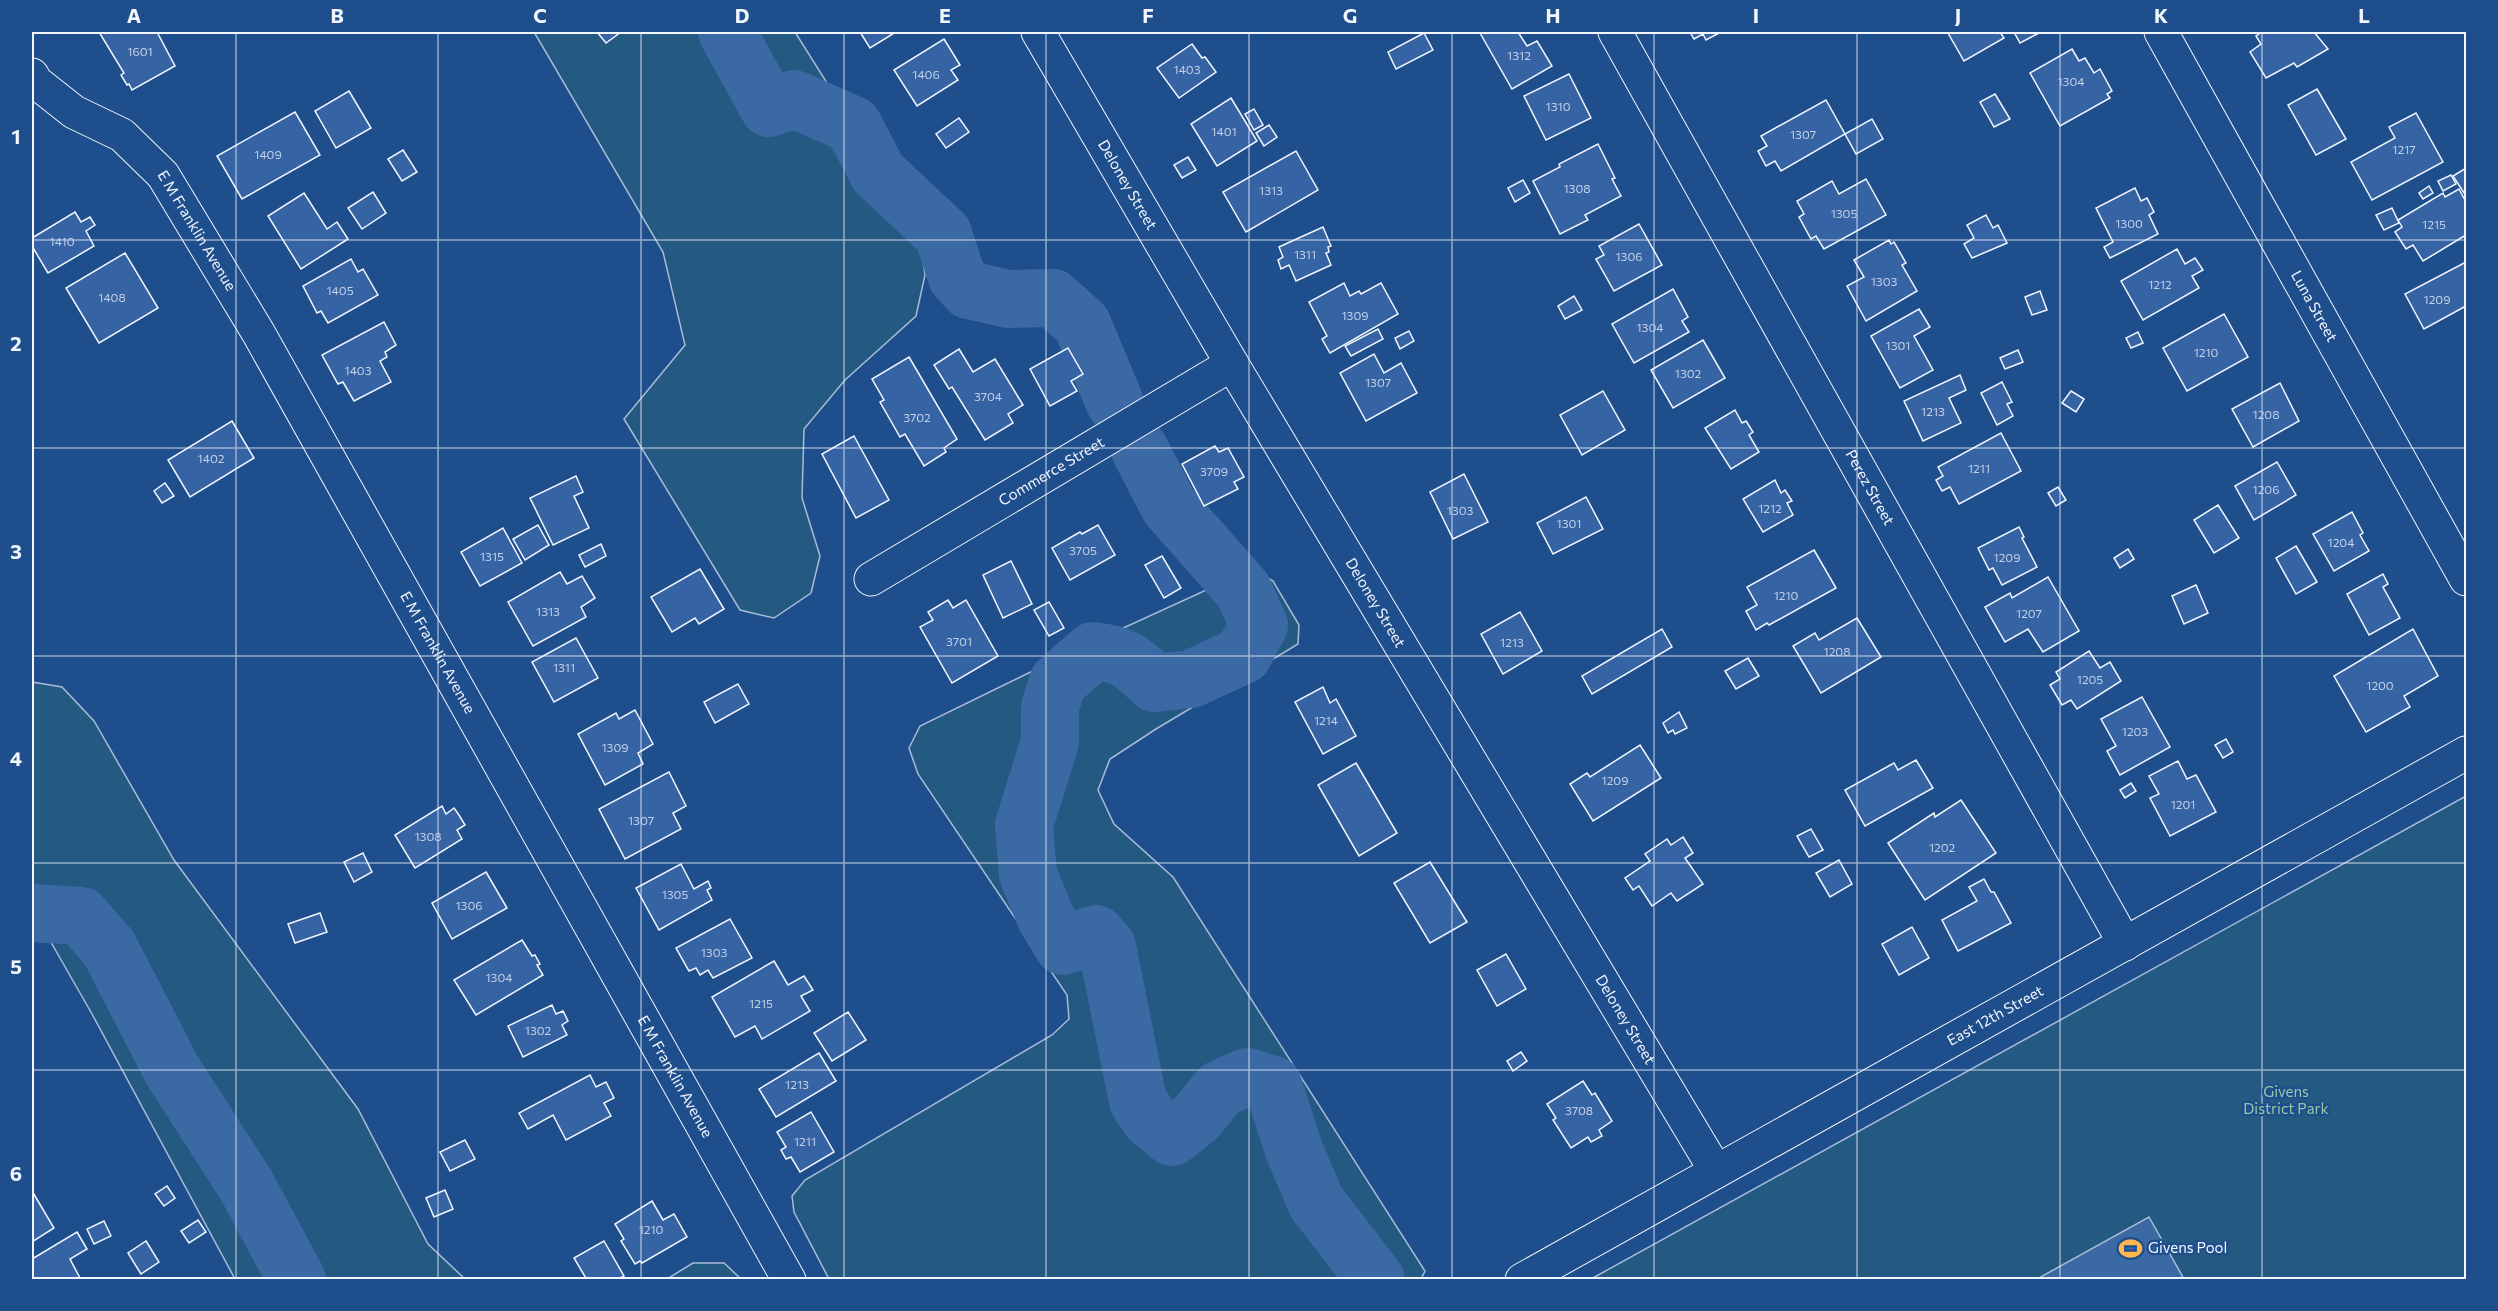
<svg xmlns="http://www.w3.org/2000/svg" width="2498" height="1311" font-family="Commissioner,sans-serif">
	<style>
		.green { fill: #245a82; stroke: #a8bbd7; stroke-width: 1.5 }
		.water { fill: #3b69a3; stroke: #a8bbd7; stroke-width: 1.5 }
		.lines { fill: none; stroke-linecap: round; stroke-linejoin: round }
		.river { stroke: #3b69a3; stroke-width: 58 }
		.building { fill: #3563a3; stroke: #f2f6ff; stroke-width: 1.5 }
		.minor-casing { stroke: #f2f6ff; stroke-width: 35 }
		.minor { stroke: #1f4e8c; stroke-width: 33 }
		.grid { fill: none; stroke: #f2f6ff; stroke-width: 1.5; stroke-opacity: 0.55 }
		.labels { text-anchor: middle; stroke-width: 4.5; stroke-linejoin: round; paint-order: stroke }
		.number-label { font-size: 12px; fill: #c3d1e8 }
		.street-label { font-size: 15px; fill: #f2f6ff; stroke: #1f4e8c }
		.park-label { font-size: 15px; fill: #97c8a6; stroke: #1f4e8c }
		.poi-label { font-size: 15px; fill: #f2f6ff; stroke: #1f4e8c; text-anchor: start }
		.neatline { fill: none; stroke: #f2f6ff; stroke-width: 2 }
		.grid-label { font-size: 20px; text-anchor: middle; font-weight: bold; fill: #f2f6ff }
	</style>
	<rect width="100%" height="100%" fill="#1f4e8c"/>
	<g class="green">
		<polygon points="534,32 795,32 918,228 925,275 916,316 845,380 804,429 802,498 820,556 811,593 774,618 740,610 624,419 685,345 663,252"/>
		<polygon points="1252,569 1273,581 1299,625 1298,644 1156,729 1110,759 1098,790 1114,824 1173,877 1425,1271 1421,1279 829,1279 794,1212 792,1196 805,1180 1052,1035 1069,1019 1067,995 918,774 909,748 920,726 1084,646"/>
		<polygon points="32,682 62,687 94,721 174,860 358,1109 428,1244 465,1279 235,1279 92,1014 32,909"/>
		<polygon points="2466,796 2466,1279 1591,1279"/>
		<polygon points="693,1263 724,1263 741,1279 667,1279"/>
	</g>
	<polygon class="water" points="2149,1217 2184,1279 2037,1279"/>
	<g class="lines">
		<g class="river">
			<polyline points="727,32 769,108 794,99 853,125 878,173 943,234 957,277 969,290 1008,299 1053,298 1082,324 1115,403"/>
			<path d="M1140 450 1169 506 1243 590 1259 625 1243 655 1191 679 1155 683C1132 662 1125 654 1093 651L1058 682 1050 707V742L1024 825 1028 874 1046 918 1063 946 1096 934 1107 947 1138 1101 1150 1119 1172 1137 1196 1118 1220 1089 1247 1077 1273 1085 1294 1150 1316 1202 1376 1280"/>
			<polyline points="32,913 81,916 109,948 172,1070 246,1185 297,1280"/>
		</g>
	</g>
	<g class="building">
		<polygon points="99,32 157,32 175,66 132,90 129,84 127,85 121,75 124,73"/>
		<polygon points="597,32 621,32 606,43"/>
		<polygon points="860,32 896,32 870,48"/>
		<polygon points="1483,32 1518,32 1527,46 1537,41 1552,66 1512,89 1480,33"/>
		<polygon points="1690,32 1721,32 1706,40 1703,34 1694,39"/>
		<polygon points="1950,32 2000,32 2004,38 1964,61 1948,33"/>
		<polygon points="2014,32 2041,32 2020,43"/>
		<polygon points="2262,32 2314,32 2328,49 2297,67 2294,63 2266,78 2250,52 2261,44 2256,36"/>
		<polygon points="1424,33 1433,50 1396,69 1388,52"/>
		<polygon points="944,39 960,65 951,70 958,80 917,106 894,70"/>
		<polygon points="1192,44 1202,58 1205,57 1216,72 1179,98 1157,68"/>
		<polygon points="2072,49 2079,61 2085,58 2094,73 2100,69 2112,91 2107,94 2110,98 2060,126 2030,73"/>
		<polygon points="1569,74 1591,118 1546,140 1524,96"/>
		<polygon points="2317,89 2346,139 2316,155 2288,105"/>
		<polygon points="349,91 371,128 336,148 315,111"/>
		<polygon points="1995,94 2010,119 1994,127 1980,102"/>
		<polygon points="1231,98 1257,141 1217,166 1191,124"/>
		<polygon points="1826,100 1845,134 1781,171 1775,161 1766,166 1758,151 1767,146 1761,136"/>
		<polygon points="1254,109 1263,125 1254,130 1245,114"/>
		<polygon points="295,112 320,155 242,199 217,156"/>
		<polygon points="2416,113 2443,162 2372,200 2351,162 2395,138 2389,127"/>
		<polygon points="959,118 969,132 946,148 936,134"/>
		<polygon points="1872,119 1883,139 1856,154 1845,134"/>
		<polygon points="1269,125 1277,137 1264,146 1256,133"/>
		<polygon points="1598,144 1615,178 1612,179 1621,196 1585,215 1588,220 1560,234 1533,181 1560,167 1559,164"/>
		<polygon points="403,150 417,172 402,181 388,159"/>
		<polygon points="1296,151 1318,190 1246,232 1223,192"/>
		<polygon points="1188,157 1196,170 1182,178 1174,165"/>
		<polygon points="2466,168 2466,196 2453,176"/>
		<polygon points="2451,175 2456,184 2443,191 2438,181"/>
		<polygon points="1866,179 1886,215 1824,249 1816,236 1811,239 1799,217 1804,214 1797,201 1832,181 1839,194"/>
		<polygon points="1523,180 1530,193 1515,202 1508,188"/>
		<polygon points="2429,186 2433,193 2423,199 2419,193"/>
		<polygon points="2135,188 2141,201 2147,198 2154,212 2149,215 2158,234 2110,258 2104,247 2113,242 2096,208"/>
		<polygon points="2459,189 2466,202 2466,235 2423,261 2413,245 2406,249 2395,232 2402,227 2398,220 2443,193 2445,197"/>
		<polygon points="373,192 386,213 362,229 348,208"/>
		<polygon points="304,193 327,229 337,222 348,239 301,269 268,216"/>
		<polygon points="2392,208 2399,223 2384,230 2376,215"/>
		<polygon points="75,212 81,222 90,217 95,225 86,231 94,246 48,273 32,246 32,238"/>
		<polygon points="1986,215 1993,228 1998,225 2007,243 1972,258 1964,244 1974,238 1967,225"/>
		<polygon points="1639,224 1662,265 1614,291 1596,259 1604,255 1599,246"/>
		<polygon points="1323,227 1331,246 1328,247 1329,252 1326,253 1331,265 1296,281 1289,265 1281,269 1278,260 1283,257 1279,247"/>
		<polygon points="1889,240 1891,244 1894,242 1906,263 1902,265 1917,291 1866,321 1847,286 1864,277 1854,260"/>
		<polygon points="2177,249 2185,264 2195,258 2203,270 2192,276 2199,288 2143,320 2121,281"/>
		<polygon points="125,253 158,308 99,343 66,288"/>
		<polygon points="351,259 358,272 363,269 378,295 328,323 321,311 317,313 303,286"/>
		<polygon points="2466,262 2466,306 2424,329 2405,294"/>
		<polygon points="1344,283 1350,296 1359,291 1361,294 1381,283 1398,314 1330,353 1322,339 1327,336 1309,302"/>
		<polygon points="1673,289 1688,317 1682,321 1689,332 1634,363 1612,324"/>
		<polygon points="2040,291 2047,310 2032,315 2025,297"/>
		<polygon points="1574,296 1582,310 1565,319 1558,306"/>
		<polygon points="1919,309 1930,327 1914,336 1933,370 1900,388 1871,336"/>
		<polygon points="2224,314 2248,357 2187,391 2163,348"/>
		<polygon points="384,322 396,345 385,352 387,357 380,361 391,382 354,401 343,382 338,384 322,355"/>
		<polygon points="1378,329 1383,339 1351,356 1345,346"/>
		<polygon points="1409,331 1414,341 1400,349 1395,338"/>
		<polygon points="2138,332 2143,343 2131,348 2126,338"/>
		<polygon points="1703,340 1725,378 1673,408 1651,370"/>
		<polygon points="1068,348 1083,374 1071,381 1077,391 1050,406 1030,369"/>
		<polygon points="959,349 973,372 995,359 1023,405 1008,414 1013,423 985,440 952,387 949,389 934,365"/>
		<polygon points="2018,350 2023,362 2005,369 2000,358"/>
		<polygon points="1374,354 1384,373 1401,363 1417,393 1366,421 1340,373"/>
		<polygon points="909,357 957,439 944,448 946,452 924,466 905,434 900,437 880,402 884,400 872,379"/>
		<polygon points="1960,375 1966,390 1949,398 1961,423 1923,441 1904,401"/>
		<polygon points="2002,382 2012,402 2007,404 2013,416 1997,425 1981,393"/>
		<polygon points="2280,383 2299,421 2253,447 2232,409"/>
		<polygon points="1603,391 1625,430 1582,455 1560,415"/>
		<polygon points="2071,391 2084,399 2076,412 2062,403"/>
		<polygon points="1735,410 1742,423 1746,421 1748,424 1753,432 1749,435 1759,452 1731,469 1705,428"/>
		<polygon points="232,421 254,458 190,497 168,460"/>
		<polygon points="2001,433 2021,471 1959,504 1950,487 1942,491 1936,480 1943,476 1938,467"/>
		<polygon points="854,436 889,500 856,518 822,454"/>
		<polygon points="1215,446 1219,452 1228,448 1244,477 1234,482 1238,489 1204,506 1182,464"/>
		<polygon points="2277,462 2296,495 2254,520 2235,486"/>
		<polygon points="1464,474 1488,522 1453,539 1430,492"/>
		<polygon points="576,476 583,492 574,496 589,528 553,545 530,498"/>
		<polygon points="1775,480 1781,493 1785,490 1792,501 1787,503 1793,515 1763,532 1743,499"/>
		<polygon points="165,483 174,496 162,503 154,491"/>
		<polygon points="2058,487 2066,500 2056,506 2048,493"/>
		<polygon points="1586,497 1603,529 1553,554 1537,523"/>
		<polygon points="2218,505 2239,538 2214,553 2194,520"/>
		<polygon points="2352,512 2363,533 2360,535 2369,551 2334,571 2313,534"/>
		<polygon points="538,525 549,545 525,560 513,539"/>
		<polygon points="1098,525 1115,555 1070,580 1052,548 1080,532 1082,534"/>
		<polygon points="2019,527 2024,537 2022,538 2037,567 2002,585 1993,568 1989,570 1978,548"/>
		<polygon points="503,528 522,563 480,586 461,552"/>
		<polygon points="601,544 606,556 585,567 579,555"/>
		<polygon points="2296,546 2317,582 2296,594 2276,558"/>
		<polygon points="2128,549 2134,559 2120,568 2114,558"/>
		<polygon points="1814,550 1836,588 1769,625 1767,623 1756,630 1746,611 1757,605 1747,587"/>
		<polygon points="1162,556 1181,588 1164,598 1145,565"/>
		<polygon points="1011,561 1032,604 1003,618 983,575"/>
		<polygon points="700,569 724,609 699,624 695,618 672,632 651,597"/>
		<polygon points="560,572 567,584 582,576 595,598 581,607 586,617 533,646 508,602"/>
		<polygon points="2383,574 2388,584 2383,587 2400,618 2369,635 2347,594"/>
		<polygon points="2048,577 2079,631 2043,652 2028,629 2005,642 1985,607 2010,593 2012,598"/>
		<polygon points="2196,585 2208,613 2184,624 2172,596"/>
		<polygon points="948,600 953,608 966,600 998,656 952,683 920,627 933,620 928,612"/>
		<polygon points="1049,602 1064,628 1049,636 1034,610"/>
		<polygon points="1520,612 1542,651 1503,674 1481,634"/>
		<polygon points="1857,618 1881,657 1821,693 1793,646 1815,633 1819,640"/>
		<polygon points="1662,629 1672,647 1592,694 1582,676"/>
		<polygon points="2413,629 2438,676 2404,696 2410,707 2366,732 2334,676"/>
		<polygon points="576,638 598,678 554,702 532,662"/>
		<polygon points="2089,651 2100,668 2110,662 2121,681 2077,709 2071,700 2062,705 2050,685 2060,679 2056,672"/>
		<polygon points="1748,658 1759,676 1736,689 1725,671"/>
		<polygon points="738,684 749,704 715,723 704,702"/>
		<polygon points="1323,687 1330,703 1336,699 1356,736 1323,754 1295,702"/>
		<polygon points="2142,697 2170,747 2120,775 2107,751 2116,746 2101,719"/>
		<polygon points="635,710 653,744 638,753 643,764 605,785 578,734 616,713 619,719"/>
		<polygon points="1679,712 1687,728 1675,734 1673,730 1668,733 1663,723"/>
		<polygon points="2226,739 2233,752 2223,758 2215,745"/>
		<polygon points="1640,745 1661,778 1593,821 1570,784 1587,773 1590,777"/>
		<polygon points="1916,760 1933,788 1865,826 1845,790 1894,763 1898,770"/>
		<polygon points="2178,761 2187,779 2196,775 2216,812 2170,836 2150,798 2159,794 2149,776"/>
		<polygon points="1356,763 1397,833 1359,856 1318,785"/>
		<polygon points="669,772 686,806 673,813 681,829 625,859 599,809"/>
		<polygon points="2131,783 2136,791 2125,798 2120,790"/>
		<polygon points="1961,800 1996,853 1925,900 1888,843 1934,813 1935,817"/>
		<polygon points="442,806 446,814 454,808 459,815 465,825 457,830 462,839 415,868 395,835"/>
		<polygon points="1811,829 1823,850 1809,857 1797,836"/>
		<polygon points="1683,837 1693,853 1685,858 1703,884 1677,901 1671,893 1652,906 1639,886 1633,890 1625,878 1650,861 1645,854 1667,839 1671,845"/>
		<polygon points="363,853 372,872 354,882 344,862"/>
		<polygon points="1839,860 1852,884 1830,897 1816,873"/>
		<polygon points="1430,862 1467,922 1430,943 1394,883"/>
		<polygon points="681,864 694,889 708,881 711,888 707,890 712,900 659,930 636,888"/>
		<polygon points="486,872 507,908 452,939 432,903"/>
		<polygon points="1984,879 1991,892 1994,892 2011,923 1958,951 1942,920 1977,901 1969,887"/>
		<polygon points="320,913 327,932 295,943 288,924"/>
		<polygon points="730,919 752,958 713,978 708,970 700,975 696,968 689,971 676,948"/>
		<polygon points="1912,927 1929,958 1899,975 1882,944"/>
		<polygon points="522,940 532,956 535,955 540,964 537,965 543,975 476,1015 454,980"/>
		<polygon points="1506,954 1526,989 1497,1006 1477,970"/>
		<polygon points="774,961 788,985 804,976 813,990 801,996 810,1011 762,1039 755,1026 735,1037 712,997"/>
		<polygon points="552,1005 556,1014 563,1011 568,1021 562,1025 567,1035 523,1057 508,1026"/>
		<polygon points="848,1012 866,1040 832,1061 814,1033"/>
		<polygon points="1521,1052 1527,1061 1513,1071 1507,1061"/>
		<polygon points="819,1053 836,1081 776,1117 759,1089"/>
		<polygon points="590,1075 596,1087 606,1082 614,1098 604,1103 611,1116 566,1140 553,1115 528,1129 519,1113"/>
		<polygon points="1583,1081 1592,1095 1595,1093 1612,1121 1599,1130 1602,1136 1591,1142 1588,1137 1571,1148 1553,1120 1556,1118 1547,1104"/>
		<polygon points="811,1112 834,1152 800,1172 791,1157 786,1159 781,1150 786,1147 777,1132"/>
		<polygon points="465,1140 475,1159 450,1171 440,1152"/>
		<polygon points="167,1186 175,1198 164,1206 155,1194"/>
		<polygon points="445,1190 453,1209 434,1217 426,1198"/>
		<polygon points="32,1191 54,1228 32,1242"/>
		<polygon points="652,1201 663,1220 674,1214 687,1237 642,1263 640,1261 635,1264 621,1241 624,1239 615,1224"/>
		<polygon points="198,1220 206,1232 189,1243 181,1231"/>
		<polygon points="104,1221 111,1236 94,1244 87,1229"/>
		<polygon points="77,1232 87,1249 70,1259 81,1280 32,1280 32,1259"/>
		<polygon points="146,1241 159,1262 141,1274 128,1253"/>
		<polygon points="604,1241 624,1276 617,1280 587,1280 574,1258"/>
	</g>
	<g class="lines">
		<defs>
			<g id="minor">
				<path id="s1" d="M1038 32 1232 364 1716 1171"/>
				<path id="s2" d="M1615 32 2125 944"/>
				<path id="s3" d="M2161 32 2466 579"/>
				<path id="s4" d="M32 75 36 82 74 112 122 135 163 175 259 334 789 1280"/>
				<path id="s5" d="M871 579 1232 364"/>
				<path id="s6" d="M1522 1280 2466 753"/>
			</g>
		</defs>
		<use href="#minor" class="minor-casing"/>
		<use href="#minor" class="minor"/>
	</g>
	<path class="grid" d="M236 32V1280M438 32V1280M641 32V1280M844 32V1280M1046 32V1280M1249 32V1280M1452 32V1280M1654 32V1280M1857 32V1280M2060 32V1280M2262 32V1280M32 240H2466M32 448H2466M32 656H2466M32 863H2466M32 1070H2466"/>
	<defs>
		<symbol id="stadium-bare" viewBox="-9 -9 18 18"><path d="M0-5a6.5 5 0 1 0 0 10a6.5 5 0 1 0 0-10ZM-3.5-1.8h7v3.6h-7Z" fill="#ffb74d" stroke="#1f4e8c" stroke-width="2.5" paint-order="stroke"/></symbol>
	</defs>
	<g fill-rule="evenodd">
		<use href="#stadium-bare" x="2114" y="1232" width="33" height="33"/>
	</g>
	<g class="labels">
		<g class="number-label">
			<text x="140" y="56">1601</text>
			<text x="1519" y="60">1312</text>
			<text x="1187" y="74">1403</text>
			<text x="926" y="79">1406</text>
			<text x="2071" y="86">1304</text>
			<text x="1558" y="111">1310</text>
			<text x="1224" y="136">1401</text>
			<text x="1803" y="139">1307</text>
			<text x="2404" y="154">1217</text>
			<text x="268" y="159">1409</text>
			<text x="1577" y="193">1308</text>
			<text x="1271" y="195">1313</text>
			<text x="1844" y="218">1305</text>
			<text x="2129" y="228">1300</text>
			<text x="2434" y="229">1215</text>
			<text x="62" y="246">1410</text>
			<text x="1305" y="259">1311</text>
			<text x="1629" y="261">1306</text>
			<text x="1884" y="286">1303</text>
			<text x="2160" y="289">1212</text>
			<text x="340" y="295">1405</text>
			<text x="112" y="302">1408</text>
			<text x="2437" y="304">1209</text>
			<text x="1355" y="320">1309</text>
			<text x="1650" y="332">1304</text>
			<text x="1898" y="350">1301</text>
			<text x="2206" y="357">1210</text>
			<text x="358" y="375">1403</text>
			<text x="1688" y="378">1302</text>
			<text x="1378" y="387">1307</text>
			<text x="988" y="401">3704</text>
			<text x="1933" y="416">1213</text>
			<text x="2266" y="419">1208</text>
			<text x="917" y="422">3702</text>
			<text x="211" y="463">1402</text>
			<text x="1979" y="473">1211</text>
			<text x="1214" y="476">3709</text>
			<text x="2266" y="494">1206</text>
			<text x="1770" y="513">1212</text>
			<text x="1460" y="515">1303</text>
			<text x="1569" y="528">1301</text>
			<text x="2341" y="547">1204</text>
			<text x="1083" y="555">3705</text>
			<text x="492" y="561">1315</text>
			<text x="2007" y="562">1209</text>
			<text x="1786" y="600">1210</text>
			<text x="548" y="616">1313</text>
			<text x="2029" y="618">1207</text>
			<text x="959" y="646">3701</text>
			<text x="1512" y="647">1213</text>
			<text x="1837" y="656">1208</text>
			<text x="564" y="672">1311</text>
			<text x="2090" y="684">1205</text>
			<text x="2380" y="690">1200</text>
			<text x="1326" y="725">1214</text>
			<text x="2135" y="736">1203</text>
			<text x="615" y="752">1309</text>
			<text x="1615" y="785">1209</text>
			<text x="2183" y="809">1201</text>
			<text x="641" y="825">1307</text>
			<text x="428" y="841">1308</text>
			<text x="1942" y="852">1202</text>
			<text x="675" y="899">1305</text>
			<text x="469" y="910">1306</text>
			<text x="714" y="957">1303</text>
			<text x="499" y="982">1304</text>
			<text x="761" y="1008">1215</text>
			<text x="538" y="1035">1302</text>
			<text x="797" y="1089">1213</text>
			<text x="1579" y="1115">3708</text>
			<text x="805" y="1146">1211</text>
			<text x="651" y="1234">1210</text>
		</g>
		<g class="street-label">
			<text dy="5" stroke="none"><textPath href="#s1" startOffset="177">Deloney Street</textPath></text>
			<text dy="5" stroke="none"><textPath href="#s4" startOffset="232">E M Franklin Avenue</textPath></text>
			<text dy="5" stroke="none"><textPath href="#s3" startOffset="314">Luna Street</textPath></text>
			<text dy="5" stroke="none"><textPath href="#s5" startOffset="210">Commerce Street</textPath></text>
			<text dy="5" stroke="none"><textPath href="#s2" startOffset="522">Perez Street</textPath></text>
			<text dy="5" stroke="none"><textPath href="#s1" startOffset="663">Deloney Street</textPath></text>
			<text dy="5" stroke="none"><textPath href="#s4" startOffset="718">E M Franklin Avenue</textPath></text>
			<text dy="5" stroke="none"><textPath href="#s6" startOffset="542">East 12th Street</textPath></text>
			<text dy="5" stroke="none"><textPath href="#s1" startOffset="1149">Deloney Street</textPath></text>
			<text dy="5" stroke="none"><textPath href="#s4" startOffset="1204">E M Franklin Avenue</textPath></text>
		</g>
		<g class="park-label">
			<text x="2286" y="1097">Givens<tspan x="2286" dy="17">District Park</tspan></text>
		</g>
		<g class="poi-label">
			<text x="2148" y="1253">Givens Pool</text>
		</g>
	</g>
	<rect width="2498" height="1311" fill="none" stroke="#1f4e8c" stroke-width="66"/>
	<rect x="33" y="33" width="2432" height="1245" class="neatline"/>
	<g class="grid-label">
		<text x="134" y="23">A</text>
		<text x="337" y="23">B</text>
		<text x="540" y="23">C</text>
		<text x="742" y="23">D</text>
		<text x="945" y="23">E</text>
		<text x="1148" y="23">F</text>
		<text x="1350" y="23">G</text>
		<text x="1553" y="23">H</text>
		<text x="1756" y="23">I</text>
		<text x="1958" y="23">J</text>
		<text x="2161" y="23">K</text>
		<text x="2364" y="23">L</text>
		<text x="16" y="144">1</text>
		<text x="16" y="351">2</text>
		<text x="16" y="559">3</text>
		<text x="16" y="766">4</text>
		<text x="16" y="974">5</text>
		<text x="16" y="1181">6</text>
	</g>
</svg>
